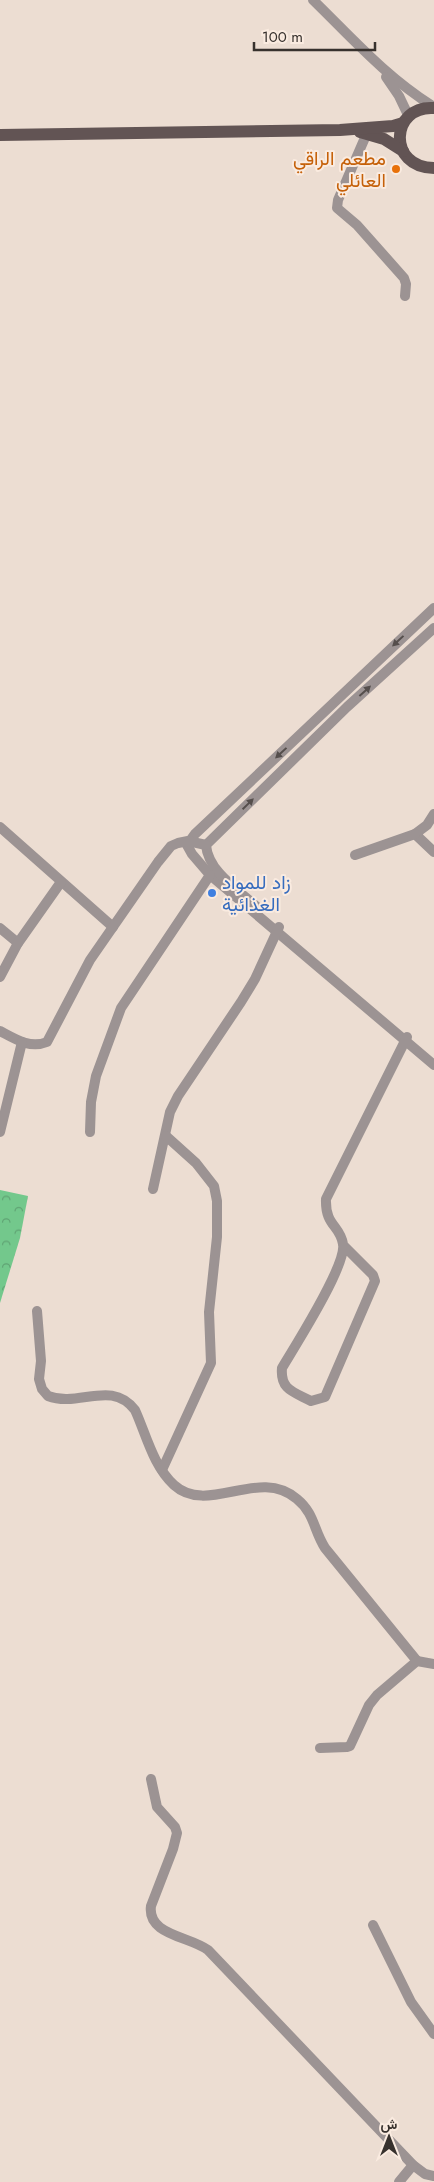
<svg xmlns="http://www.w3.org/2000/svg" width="434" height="2182" font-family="Jost,Vazirmatn,sans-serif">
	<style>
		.forest { fill: url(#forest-crowns) }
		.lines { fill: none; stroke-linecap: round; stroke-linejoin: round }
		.minor { stroke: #9c9393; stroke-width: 10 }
		.major { stroke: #625454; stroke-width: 12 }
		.oneway { fill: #554e4c }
		.food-dot { fill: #e8710a; stroke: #faebe0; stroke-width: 2 }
		.shop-dot { fill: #3f7fe0; stroke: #faebe0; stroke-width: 2 }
		.labels { text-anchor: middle; stroke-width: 4; stroke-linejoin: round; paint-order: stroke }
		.food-label { font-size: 19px; fill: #c56008; stroke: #faebe0; text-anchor: end }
		.shop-label { font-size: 19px; fill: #366cbe; stroke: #faebe0; text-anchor: start }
	</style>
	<defs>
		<pattern id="forest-crowns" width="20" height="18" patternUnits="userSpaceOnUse" patternTransform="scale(1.25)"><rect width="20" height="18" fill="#73c88c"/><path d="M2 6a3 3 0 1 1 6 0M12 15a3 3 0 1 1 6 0" fill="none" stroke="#5fa373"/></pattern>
	</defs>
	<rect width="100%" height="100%" fill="#ecddd2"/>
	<polygon class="forest" points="0,1190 28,1196 20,1238 0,1303"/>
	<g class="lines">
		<g class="minor">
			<path d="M313 0C353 39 386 77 434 107"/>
			<polyline points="386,77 399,96 409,117"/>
			<polyline points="367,133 338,200 337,208 357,225 404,278 406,284 405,296"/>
			<polyline points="434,608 195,834 187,845 192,854 210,875 434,1065"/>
			<polyline points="434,814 427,825 415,834 434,852"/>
			<polyline points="0,827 113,927"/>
			<polyline points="355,855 415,834"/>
			<path d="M258 908C240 891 208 872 206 845L347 707 434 628"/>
			<polyline points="0,928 18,943"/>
			<polyline points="0,977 18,943 61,882"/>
			<path d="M0 1031C15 1039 30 1049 47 1042L90 960 158 862 171 846 178 843 188 841 206 845"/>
			<polyline points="0,1132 22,1042"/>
			<polyline points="90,1132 91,1102 96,1076 121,1008 210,875"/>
			<polyline points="153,1189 170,1112 178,1096 241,1002 255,979 279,927"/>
			<path d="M343 1245 373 1275 375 1281 325 1397 311 1401C294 1392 280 1390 282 1368 295 1346 347 1265 343 1244 340 1225 325 1226 326 1199L407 1037"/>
			<path d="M37 1311 41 1361 39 1379 42 1389 48 1396C79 1408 111 1379 135 1410 146 1434 153 1466 174 1485 208 1516 259 1466 297 1499 315 1514 313 1529 325 1548L417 1661"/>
			<polyline points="162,1470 211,1363 209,1312 217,1237 217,1201 214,1186 196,1163 166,1136"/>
			<polyline points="320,1748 347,1747 350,1746 369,1705 377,1695 417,1661 434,1664"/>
			<path d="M151 1779 157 1807 175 1827 177 1833 173 1849 151 1906C147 1935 189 1936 208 1950L413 2165 425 2174 434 2176"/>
			<polyline points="373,1925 411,2002 434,2034"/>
			<polyline points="399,2182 413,2165"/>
		</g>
		<g class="major">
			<path d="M434 108C390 105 387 168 434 168"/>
			<polyline points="360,132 384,139 403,151"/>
			<polyline points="0,135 340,130 393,126 403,123"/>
		</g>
	</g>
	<defs><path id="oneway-solid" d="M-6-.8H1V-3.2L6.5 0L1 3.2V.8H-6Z" transform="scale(1.25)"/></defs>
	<g class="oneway">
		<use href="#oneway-solid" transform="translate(398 641) rotate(137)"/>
		<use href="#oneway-solid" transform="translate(365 691) rotate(-42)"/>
		<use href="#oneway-solid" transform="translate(281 753) rotate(137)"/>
		<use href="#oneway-solid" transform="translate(248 804) rotate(-44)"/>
	</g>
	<circle class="food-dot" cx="396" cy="169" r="5"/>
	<circle class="shop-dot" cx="212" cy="893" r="5"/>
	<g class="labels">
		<g class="food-label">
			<text x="386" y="165">مطعم الراقي<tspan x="386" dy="22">العائلي</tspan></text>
		</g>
		<g class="shop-label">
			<text x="222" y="889">زاد للمواد<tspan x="222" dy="22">الغذائية</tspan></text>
		</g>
	</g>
	<g transform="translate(389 2137)" stroke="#faebe0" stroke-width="4" paint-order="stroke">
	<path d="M0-4L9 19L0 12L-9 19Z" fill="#37312d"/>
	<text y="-8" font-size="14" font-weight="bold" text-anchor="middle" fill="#37312d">ش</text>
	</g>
	<path d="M254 42v8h121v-8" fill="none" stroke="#37312d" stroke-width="2.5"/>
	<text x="262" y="42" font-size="15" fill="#37312d" stroke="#faebe0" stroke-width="4" paint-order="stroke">100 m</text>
</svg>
